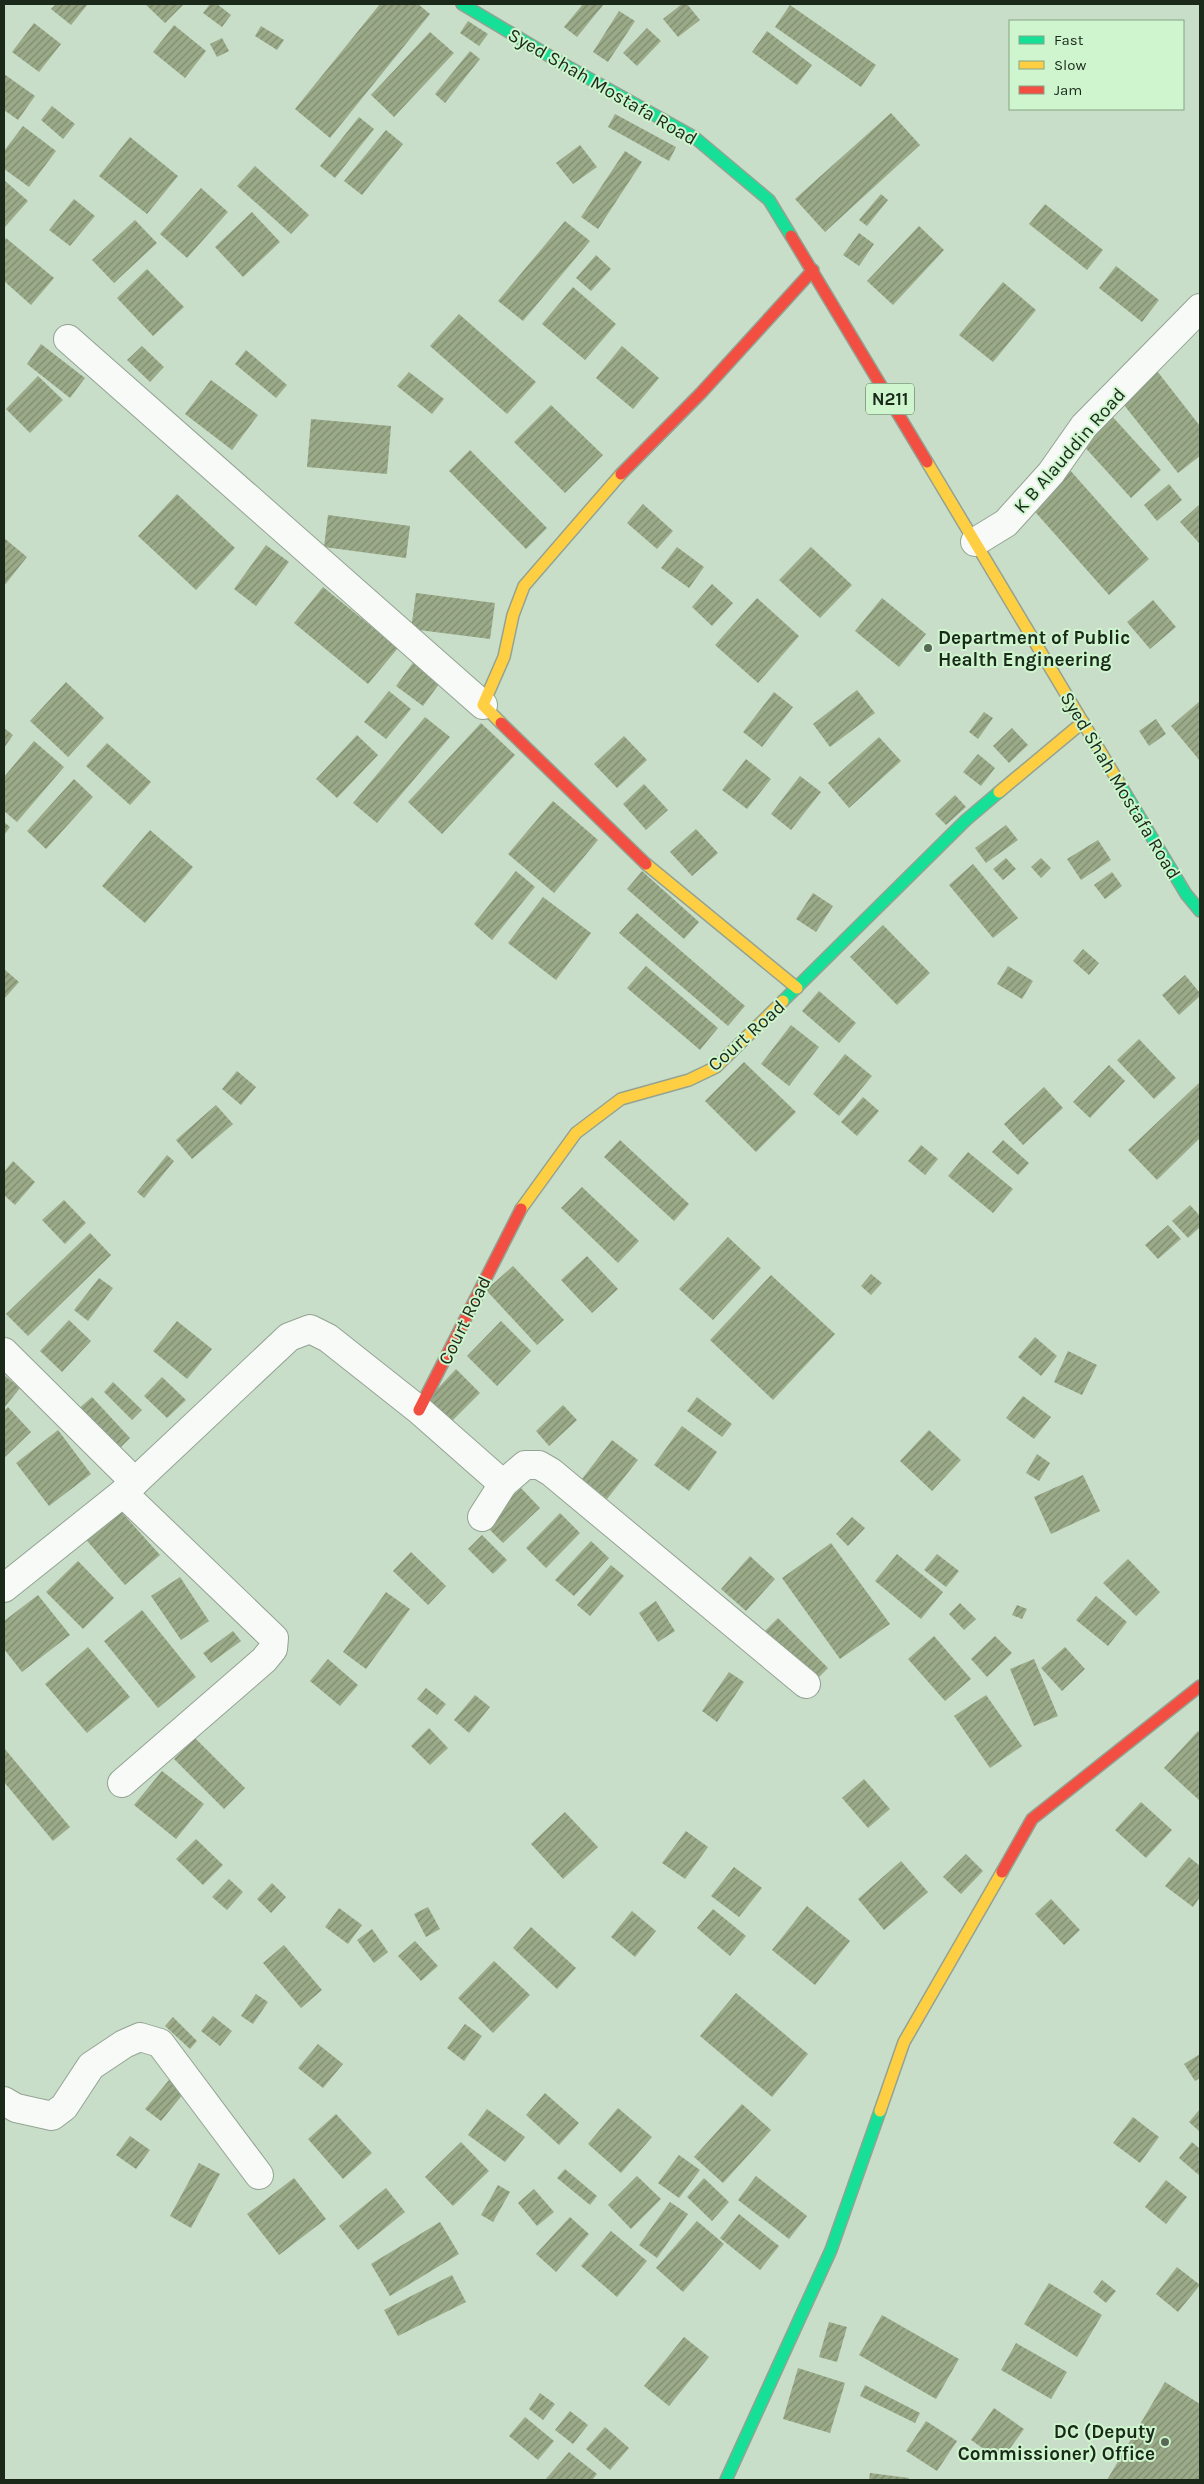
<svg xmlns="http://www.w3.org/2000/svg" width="1204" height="2484" font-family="Karla,sans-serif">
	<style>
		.building { fill: url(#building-hatch) }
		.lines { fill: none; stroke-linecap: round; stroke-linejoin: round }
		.street-casing { stroke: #93a393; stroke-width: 30 }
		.fast-casing { stroke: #93a393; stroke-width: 14 }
		.slow-casing { stroke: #93a393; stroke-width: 14 }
		.jam-casing { stroke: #93a393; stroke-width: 14 }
		.street { stroke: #f7faf7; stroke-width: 28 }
		.fast { stroke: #16e098; stroke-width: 11 }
		.slow { stroke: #ffcf43; stroke-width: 11 }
		.jam { stroke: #f24e42; stroke-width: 11 }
		.poi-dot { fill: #576857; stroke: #cef5cd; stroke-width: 2 }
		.labels { text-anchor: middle; stroke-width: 4; stroke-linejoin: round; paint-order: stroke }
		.shield { fill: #cef5cd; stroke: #506650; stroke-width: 1 }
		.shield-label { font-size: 18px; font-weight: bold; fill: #1a291a }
		.street-label { font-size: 19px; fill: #1a291a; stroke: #cef5cd }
		.poi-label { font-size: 19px; font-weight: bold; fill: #1a291a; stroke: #cef5cd; text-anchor: start }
	</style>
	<defs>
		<pattern id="building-hatch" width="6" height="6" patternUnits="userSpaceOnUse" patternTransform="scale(1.25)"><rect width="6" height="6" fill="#9bab89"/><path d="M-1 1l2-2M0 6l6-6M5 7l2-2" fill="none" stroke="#7e8b6f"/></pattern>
	</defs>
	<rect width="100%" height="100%" fill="#c9dec9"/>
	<g class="building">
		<polygon points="56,4 88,4 71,25 51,9"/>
		<polygon points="145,4 184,4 165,23"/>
		<polygon points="210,4 217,4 231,15 222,27 203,13"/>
		<polygon points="380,4 418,4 430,14 330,138 295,109"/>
		<polygon points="583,4 604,4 577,37 564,27"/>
		<polygon points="682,4 687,4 700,20 678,37 663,19"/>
		<polygon points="790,5 876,65 861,87 775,27"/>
		<polygon points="619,11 635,21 608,62 593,52"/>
		<polygon points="468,21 488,34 479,46 460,33"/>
		<polygon points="34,23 61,44 39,72 12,52"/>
		<polygon points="174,25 206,51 185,78 153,52"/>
		<polygon points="261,26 284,40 277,50 255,36"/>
		<polygon points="647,28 661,41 637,66 623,53"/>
		<polygon points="767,31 812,65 797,85 752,52"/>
		<polygon points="430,32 454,53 394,117 371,95"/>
		<polygon points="222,38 229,51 217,57 210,44"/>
		<polygon points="470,51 480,59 445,103 435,94"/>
		<polygon points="4,74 35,96 18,120 4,110"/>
		<polygon points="52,106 75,124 63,139 41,120"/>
		<polygon points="891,113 920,145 825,232 795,199"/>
		<polygon points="615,114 676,147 669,161 608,127"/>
		<polygon points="359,117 374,129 335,178 320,166"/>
		<polygon points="23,126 56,151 29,187 4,169 4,151"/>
		<polygon points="386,130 403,144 362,195 344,181"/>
		<polygon points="130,137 178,176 147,214 99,176"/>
		<polygon points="580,145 597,167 573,184 556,163"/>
		<polygon points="625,151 642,162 598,229 581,217"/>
		<polygon points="255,166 309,215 291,234 237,186"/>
		<polygon points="4,180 28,201 4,228"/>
		<polygon points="201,188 228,212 187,258 160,234"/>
		<polygon points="881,194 888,200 867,226 859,220"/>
		<polygon points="74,199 95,216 70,246 49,230"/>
		<polygon points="1045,204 1103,250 1087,270 1029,224"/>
		<polygon points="252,212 280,242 243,277 215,247"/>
		<polygon points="135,220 157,243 114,283 92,260"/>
		<polygon points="565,221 590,241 523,321 498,301"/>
		<polygon points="919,226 944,250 893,305 867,281"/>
		<polygon points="859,233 874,244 859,266 843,255"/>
		<polygon points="6,238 54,278 31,305 4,281 4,241"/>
		<polygon points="596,255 611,269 591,291 576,278"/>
		<polygon points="1116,266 1159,300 1142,322 1099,288"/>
		<polygon points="147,269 184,307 153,336 117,298"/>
		<polygon points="1003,282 1036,310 993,362 959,335"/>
		<polygon points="573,287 616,324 585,360 542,324"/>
		<polygon points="459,314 536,382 507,414 430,346"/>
		<polygon points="41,344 85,378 70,398 27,364"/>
		<polygon points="142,346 164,367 150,382 127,360"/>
		<polygon points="622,346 659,378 633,409 596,378"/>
		<polygon points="246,350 287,385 276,398 235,364"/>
		<polygon points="1157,371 1200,426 1200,456 1178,473 1120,400"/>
		<polygon points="409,372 444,399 432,414 397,386"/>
		<polygon points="38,376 63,400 30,433 6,409"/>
		<polygon points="211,380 258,415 232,450 185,414"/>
		<polygon points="551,405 603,455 565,493 514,442"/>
		<polygon points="1111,415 1161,470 1131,498 1081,443"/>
		<polygon points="311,419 391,426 387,474 307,467"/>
		<polygon points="470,450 547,528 526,549 449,471"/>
		<polygon points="1069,469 1149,559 1109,595 1029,505"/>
		<polygon points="1169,484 1182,500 1157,521 1144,505"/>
		<polygon points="177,494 235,548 196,590 138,536"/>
		<polygon points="643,504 673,531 657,549 627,523"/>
		<polygon points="1200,504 1200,544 1180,522"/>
		<polygon points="328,515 410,526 406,558 324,547"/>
		<polygon points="4,538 27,557 4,586"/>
		<polygon points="266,545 289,562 256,606 234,589"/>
		<polygon points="677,547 704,567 689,588 661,568"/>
		<polygon points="811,547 852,585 820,618 779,580"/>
		<polygon points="712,584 733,603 712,626 692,607"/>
		<polygon points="323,587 398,648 368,684 294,623"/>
		<polygon points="416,593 495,603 490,639 411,629"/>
		<polygon points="757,598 799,636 758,683 715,645"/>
		<polygon points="882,598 926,634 899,667 855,631"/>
		<polygon points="1153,600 1176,627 1150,649 1127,622"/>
		<polygon points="415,660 442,680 423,706 396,686"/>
		<polygon points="66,682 104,718 68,757 30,721"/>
		<polygon points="857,690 875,713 830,747 813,724"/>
		<polygon points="389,691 411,709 386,739 364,722"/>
		<polygon points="774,692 793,707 762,747 743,732"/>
		<polygon points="1200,701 1200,761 1171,726"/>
		<polygon points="984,712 993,718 978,739 969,732"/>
		<polygon points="425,717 450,737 377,823 353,803"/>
		<polygon points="1156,719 1166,734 1149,746 1139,731"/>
		<polygon points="481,723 515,755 442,834 408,802"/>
		<polygon points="4,728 13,735 4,748"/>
		<polygon points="1012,728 1028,745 1009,763 993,746"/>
		<polygon points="357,735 378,755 337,798 316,779"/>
		<polygon points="624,736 647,760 617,788 594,764"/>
		<polygon points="879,737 901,761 849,808 828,783"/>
		<polygon points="34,741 64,767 17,822 4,811 4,777"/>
		<polygon points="107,743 151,782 130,805 86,766"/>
		<polygon points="978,754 995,768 981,786 963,772"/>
		<polygon points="746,759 771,779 747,809 722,790"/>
		<polygon points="800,776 821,792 791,830 771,814"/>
		<polygon points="74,779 93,797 46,849 27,831"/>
		<polygon points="644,784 668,810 646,830 623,804"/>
		<polygon points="955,795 966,807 946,825 935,814"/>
		<polygon points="553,801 598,840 554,893 508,854"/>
		<polygon points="4,822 10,827 4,835"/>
		<polygon points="1006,825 1018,840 986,863 975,848"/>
		<polygon points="696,829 718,853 692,876 670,852"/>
		<polygon points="150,830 193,867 145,923 102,886"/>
		<polygon points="1098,840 1111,860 1081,880 1067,859"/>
		<polygon points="1006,858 1016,869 1003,880 993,869"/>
		<polygon points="1041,858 1051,868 1041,878 1031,867"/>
		<polygon points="973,864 1018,918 993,938 949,885"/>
		<polygon points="516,871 535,887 492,940 474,924"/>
		<polygon points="642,871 699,922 684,939 627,889"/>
		<polygon points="1112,872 1122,886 1105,899 1094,885"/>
		<polygon points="813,893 833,906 816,932 796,919"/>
		<polygon points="543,897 591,933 556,980 508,943"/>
		<polygon points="637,913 745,1006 728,1026 619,933"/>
		<polygon points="883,925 930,973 897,1005 850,957"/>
		<polygon points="1083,949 1099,963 1089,975 1073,961"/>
		<polygon points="646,966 718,1028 700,1050 627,988"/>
		<polygon points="1008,966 1033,981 1022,999 997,984"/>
		<polygon points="4,969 19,982 4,999"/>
		<polygon points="1185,975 1200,993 1200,996 1179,1015 1162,995"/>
		<polygon points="819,991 856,1023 839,1043 802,1011"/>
		<polygon points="791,1025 819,1047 789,1086 761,1064"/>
		<polygon points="1139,1039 1176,1078 1154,1099 1117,1060"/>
		<polygon points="845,1054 872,1076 839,1116 813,1094"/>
		<polygon points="744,1062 796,1112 756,1152 705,1101"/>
		<polygon points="1109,1065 1125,1081 1090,1118 1073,1102"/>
		<polygon points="237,1071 256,1087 241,1105 222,1089"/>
		<polygon points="1199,1083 1200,1138 1157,1180 1128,1150"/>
		<polygon points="1044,1087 1063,1108 1023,1145 1004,1124"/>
		<polygon points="863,1097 879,1111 857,1136 841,1122"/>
		<polygon points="216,1105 233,1124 192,1159 176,1140"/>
		<polygon points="620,1140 689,1204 674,1221 604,1157"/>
		<polygon points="1003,1140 1029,1163 1018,1175 992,1152"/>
		<polygon points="921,1145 938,1159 925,1175 908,1161"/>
		<polygon points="968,1152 1013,1189 993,1213 948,1176"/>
		<polygon points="167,1155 174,1161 144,1198 137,1192"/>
		<polygon points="13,1161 35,1182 15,1205 4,1195 4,1172"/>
		<polygon points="582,1187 639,1241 618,1263 561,1208"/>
		<polygon points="64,1200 86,1223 65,1244 42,1220"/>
		<polygon points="1190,1205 1200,1216 1200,1227 1188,1238 1172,1221"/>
		<polygon points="1168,1225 1181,1239 1158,1259 1145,1245"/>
		<polygon points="90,1233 111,1255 28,1336 6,1314"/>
		<polygon points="728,1237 761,1268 713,1320 679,1289"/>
		<polygon points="587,1256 618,1289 592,1313 561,1280"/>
		<polygon points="513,1266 564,1320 537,1345 486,1290"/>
		<polygon points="871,1274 882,1283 871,1295 861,1286"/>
		<polygon points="771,1275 835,1334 773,1400 710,1340"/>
		<polygon points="99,1278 113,1288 88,1321 74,1310"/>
		<polygon points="69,1320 91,1341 62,1372 40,1351"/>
		<polygon points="177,1321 212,1349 187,1379 153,1351"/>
		<polygon points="501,1321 531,1351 497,1386 467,1356"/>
		<polygon points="1035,1337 1057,1356 1041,1376 1018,1357"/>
		<polygon points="1068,1351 1097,1365 1082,1395 1054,1382"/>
		<polygon points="456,1369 480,1393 450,1423 427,1400"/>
		<polygon points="4,1375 20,1388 4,1408"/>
		<polygon points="162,1377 186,1400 167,1418 144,1396"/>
		<polygon points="113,1382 142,1410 132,1420 104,1392"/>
		<polygon points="1023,1396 1051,1417 1034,1439 1006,1418"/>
		<polygon points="92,1397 130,1438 115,1453 76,1411"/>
		<polygon points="697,1397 732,1424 722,1437 687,1411"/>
		<polygon points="563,1405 577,1420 549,1446 536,1431"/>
		<polygon points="8,1407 31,1432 4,1458 4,1411"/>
		<polygon points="682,1426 717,1452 689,1491 654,1465"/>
		<polygon points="58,1430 91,1474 49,1506 16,1463"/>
		<polygon points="929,1430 961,1460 932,1491 900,1461"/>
		<polygon points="612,1440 638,1460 607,1499 582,1479"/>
		<polygon points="1037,1454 1050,1463 1039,1481 1026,1473"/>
		<polygon points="1083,1475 1100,1511 1051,1534 1034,1497"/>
		<polygon points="521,1488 540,1508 503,1543 484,1524"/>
		<polygon points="117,1507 160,1555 125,1585 83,1536"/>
		<polygon points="560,1513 580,1533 546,1568 526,1548"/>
		<polygon points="852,1517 865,1528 848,1546 836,1534"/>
		<polygon points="482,1535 507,1560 493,1574 468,1549"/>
		<polygon points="591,1541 609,1558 574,1596 555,1580"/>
		<polygon points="831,1543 890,1624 840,1659 782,1578"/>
		<polygon points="411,1552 446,1586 428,1605 393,1571"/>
		<polygon points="897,1554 943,1592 921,1619 875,1581"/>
		<polygon points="937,1554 959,1571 946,1587 924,1570"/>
		<polygon points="750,1556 775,1579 746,1611 721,1589"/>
		<polygon points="1128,1559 1160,1592 1136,1616 1103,1583"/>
		<polygon points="78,1561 114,1598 83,1629 46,1592"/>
		<polygon points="611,1565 624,1576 590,1616 577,1605"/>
		<polygon points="180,1577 209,1621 181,1640 151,1596"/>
		<polygon points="386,1592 410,1609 366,1669 343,1652"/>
		<polygon points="38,1595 70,1635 22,1672 4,1649 4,1621"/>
		<polygon points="1096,1596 1127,1622 1108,1646 1076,1620"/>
		<polygon points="656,1601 675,1631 658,1642 639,1613"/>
		<polygon points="960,1603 976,1619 964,1630 949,1614"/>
		<polygon points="1017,1605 1027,1609 1022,1619 1012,1615"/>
		<polygon points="142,1610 196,1677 158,1708 104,1641"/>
		<polygon points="778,1618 828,1668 813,1683 763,1633"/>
		<polygon points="233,1631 241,1641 211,1663 203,1653"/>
		<polygon points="934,1636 971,1679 945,1701 908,1659"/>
		<polygon points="995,1636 1012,1653 987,1677 971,1659"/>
		<polygon points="88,1647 130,1697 87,1733 45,1684"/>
		<polygon points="1065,1647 1085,1669 1062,1691 1041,1668"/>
		<polygon points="328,1659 358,1685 340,1706 310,1681"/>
		<polygon points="1034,1659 1058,1716 1034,1726 1010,1669"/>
		<polygon points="729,1672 744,1682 717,1722 702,1711"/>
		<polygon points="426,1688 446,1704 437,1715 417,1699"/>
		<polygon points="475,1695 490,1707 469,1733 454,1720"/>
		<polygon points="986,1695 1022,1746 990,1768 954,1716"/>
		<polygon points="429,1728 448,1748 430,1765 411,1746"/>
		<polygon points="1198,1731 1200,1733 1200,1801 1164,1768"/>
		<polygon points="195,1738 245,1788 224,1809 174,1759"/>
		<polygon points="4,1748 70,1827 53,1841 4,1782"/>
		<polygon points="162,1771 204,1804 176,1839 134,1805"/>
		<polygon points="864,1779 890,1809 868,1828 842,1798"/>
		<polygon points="1141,1802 1172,1830 1146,1858 1115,1830"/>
		<polygon points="565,1812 598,1847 563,1879 531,1844"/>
		<polygon points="686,1831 708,1847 685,1879 662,1863"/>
		<polygon points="196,1839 223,1865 203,1885 176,1859"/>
		<polygon points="966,1854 983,1871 961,1894 943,1877"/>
		<polygon points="1189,1857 1200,1866 1200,1897 1193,1907 1165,1886"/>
		<polygon points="901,1861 928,1892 884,1930 858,1899"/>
		<polygon points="734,1867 762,1888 739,1917 711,1896"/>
		<polygon points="229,1879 243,1892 227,1910 212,1897"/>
		<polygon points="272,1883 286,1897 271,1913 257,1899"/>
		<polygon points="1051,1899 1080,1930 1064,1945 1035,1914"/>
		<polygon points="807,1906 850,1941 815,1985 772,1950"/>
		<polygon points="428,1907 440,1929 426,1937 414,1914"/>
		<polygon points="339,1908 362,1925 348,1944 325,1927"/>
		<polygon points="713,1909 746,1936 730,1956 697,1928"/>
		<polygon points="632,1911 656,1931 635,1957 611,1937"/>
		<polygon points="531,1927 576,1968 557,1989 513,1948"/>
		<polygon points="372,1929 388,1952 374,1963 357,1940"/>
		<polygon points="415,1941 438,1966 421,1981 398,1956"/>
		<polygon points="284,1945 322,1990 301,2008 263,1963"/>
		<polygon points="494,1961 530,1995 493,2033 458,1998"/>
		<polygon points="736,1993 808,2054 772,2097 700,2036"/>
		<polygon points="256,1994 268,2002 253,2024 241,2016"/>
		<polygon points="213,2016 232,2031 220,2046 201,2031"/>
		<polygon points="173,2017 197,2041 190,2049 165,2026"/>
		<polygon points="465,2024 482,2036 464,2061 447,2048"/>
		<polygon points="318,2044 343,2064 323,2088 298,2068"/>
		<polygon points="1200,2054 1200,2078 1195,2081 1184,2064"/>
		<polygon points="169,2080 184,2093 161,2121 145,2109"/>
		<polygon points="545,2093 579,2123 559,2145 526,2115"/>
		<polygon points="742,2104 771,2130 723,2183 694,2157"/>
		<polygon points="618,2108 652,2137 621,2173 588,2144"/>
		<polygon points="487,2109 525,2137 505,2162 468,2135"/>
		<polygon points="1200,2109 1200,2132 1189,2122"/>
		<polygon points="336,2114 372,2153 343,2179 308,2139"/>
		<polygon points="1133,2117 1159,2137 1140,2163 1113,2143"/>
		<polygon points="130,2136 150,2150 136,2169 116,2155"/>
		<polygon points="461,2142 489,2171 453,2206 425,2177"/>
		<polygon points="1192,2142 1200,2149 1200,2176 1179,2158"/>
		<polygon points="679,2155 700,2170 679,2198 658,2183"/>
		<polygon points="199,2163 220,2174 191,2228 170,2216"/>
		<polygon points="565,2169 597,2196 590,2205 557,2178"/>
		<polygon points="637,2176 661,2199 631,2229 608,2205"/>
		<polygon points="756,2176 807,2216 789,2239 738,2200"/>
		<polygon points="294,2178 326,2219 279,2255 247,2214"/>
		<polygon points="704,2178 729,2202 712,2221 687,2197"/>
		<polygon points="1166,2180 1187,2197 1166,2224 1145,2207"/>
		<polygon points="498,2185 510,2192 493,2222 481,2215"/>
		<polygon points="386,2188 405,2212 358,2250 339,2226"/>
		<polygon points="534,2189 554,2212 537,2226 518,2203"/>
		<polygon points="670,2202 688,2214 657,2258 639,2245"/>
		<polygon points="739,2214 779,2246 760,2270 720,2238"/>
		<polygon points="570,2217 589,2234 556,2272 536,2254"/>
		<polygon points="697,2221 724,2244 683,2292 656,2268"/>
		<polygon points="440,2222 459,2254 390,2296 371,2264"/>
		<polygon points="611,2231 647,2261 617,2297 581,2266"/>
		<polygon points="1177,2267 1200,2285 1178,2312 1156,2294"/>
		<polygon points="452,2275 466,2302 398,2336 384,2310"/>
		<polygon points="1102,2280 1116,2291 1106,2303 1093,2292"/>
		<polygon points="1049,2283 1102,2315 1077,2357 1024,2324"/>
		<polygon points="882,2315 959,2359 936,2399 859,2355"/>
		<polygon points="829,2322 847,2327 837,2362 819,2357"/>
		<polygon points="684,2337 709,2357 669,2406 644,2386"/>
		<polygon points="1016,2343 1067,2372 1051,2399 1001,2370"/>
		<polygon points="798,2368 845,2383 830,2433 783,2419"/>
		<polygon points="1165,2382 1200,2404 1200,2480 1107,2480"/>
		<polygon points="865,2385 920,2413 915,2423 860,2396"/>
		<polygon points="540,2393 555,2404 543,2420 529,2409"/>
		<polygon points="994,2408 1024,2429 1001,2461 971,2440"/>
		<polygon points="570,2411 588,2425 573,2444 555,2430"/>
		<polygon points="525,2417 554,2441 538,2460 509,2436"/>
		<polygon points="926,2421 957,2441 937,2471 906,2451"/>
		<polygon points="605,2427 629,2448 610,2470 586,2449"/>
		<polygon points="569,2452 597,2474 592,2480 545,2480"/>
		<polygon points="870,2473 909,2478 909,2480 869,2480"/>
	</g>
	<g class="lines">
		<defs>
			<g id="street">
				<polyline points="68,339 483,705"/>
				<polyline points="975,542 1006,523 1051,473 1084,426 1200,308"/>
				<polyline points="4,1352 135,1482"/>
				<polyline points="482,1517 503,1484 525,1465 539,1465 551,1472 806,1684"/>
				<polyline points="4,1588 123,1493 289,1337 310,1329 328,1338 419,1410 503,1484"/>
				<polyline points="122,1783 264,1660 273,1649 274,1638 123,1493"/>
				<polyline points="4,2101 16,2108 52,2116 64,2107 91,2066 124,2044 140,2037 160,2043 259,2175"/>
			</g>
			<g id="fast">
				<polyline points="462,4 556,60 694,137 769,200 791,236"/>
				<polyline points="1118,781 1186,894 1200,911"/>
				<polyline points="783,1001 966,820 999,792"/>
				<polyline points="726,2480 831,2250 880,2111"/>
			</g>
			<g id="slow">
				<polyline points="927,462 1118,781"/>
				<polyline points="501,723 483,705 504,657 513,615 524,586 621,474"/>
				<polyline points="999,792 1083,722"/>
				<polyline points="646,864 797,988"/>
				<polyline points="521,1209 576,1133 621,1099 689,1080 716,1067 783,1001"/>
				<polyline points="880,2111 904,2042 1002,1872"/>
			</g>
			<g id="jam">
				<polyline points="791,236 927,462"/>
				<polyline points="621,474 701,393 813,270"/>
				<polyline points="501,723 646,864"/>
				<polyline points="419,1410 521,1209"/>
				<polyline points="1002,1872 1032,1819 1200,1686"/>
			</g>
		</defs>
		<use href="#street" class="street-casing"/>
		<use href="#fast" class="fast-casing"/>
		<use href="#slow" class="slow-casing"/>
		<use href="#jam" class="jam-casing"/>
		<use href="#street" class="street"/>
		<use href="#fast" class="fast"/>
		<use href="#slow" class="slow"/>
		<use href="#jam" class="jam"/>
	</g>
	<g class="poi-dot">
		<circle cx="928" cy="648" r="5"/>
		<circle cx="1165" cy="2442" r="5"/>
	</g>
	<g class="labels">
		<rect class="shield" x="866" y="383.5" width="48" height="31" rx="4"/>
		<g class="shield-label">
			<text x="890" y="405">N211</text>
		</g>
		<g class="street-label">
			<text transform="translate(603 86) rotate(30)" y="7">Syed Shah Mostafa Road</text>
			<text transform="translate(1069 450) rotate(-49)" y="7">K B Alauddin Road</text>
			<text transform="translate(1121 785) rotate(59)" y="7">Syed Shah Mostafa Road</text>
			<text transform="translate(746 1035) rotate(-42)" y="7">Court Road</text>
			<text transform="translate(464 1320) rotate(-64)" y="7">Court Road</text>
		</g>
		<g class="poi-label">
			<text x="938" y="644">Department of Public<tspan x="938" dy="22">Health Engineering</tspan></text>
			<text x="1155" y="2438" text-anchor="end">DC (Deputy<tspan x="1155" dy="22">Commissioner) Office</tspan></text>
		</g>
	</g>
	<rect width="1204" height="2484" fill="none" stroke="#1a291a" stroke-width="10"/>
	<rect x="1009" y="20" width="175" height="90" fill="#cef5cd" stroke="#86a385"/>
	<rect x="1019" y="36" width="25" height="8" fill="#16e098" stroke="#86a385"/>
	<text x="1054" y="45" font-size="15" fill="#1a291a">Fast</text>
	<rect x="1019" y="61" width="25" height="8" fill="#ffcf43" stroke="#86a385"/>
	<text x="1054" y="70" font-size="15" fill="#1a291a">Slow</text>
	<rect x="1019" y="86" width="25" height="8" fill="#f24e42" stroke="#86a385"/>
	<text x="1054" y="95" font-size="15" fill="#1a291a">Jam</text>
</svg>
